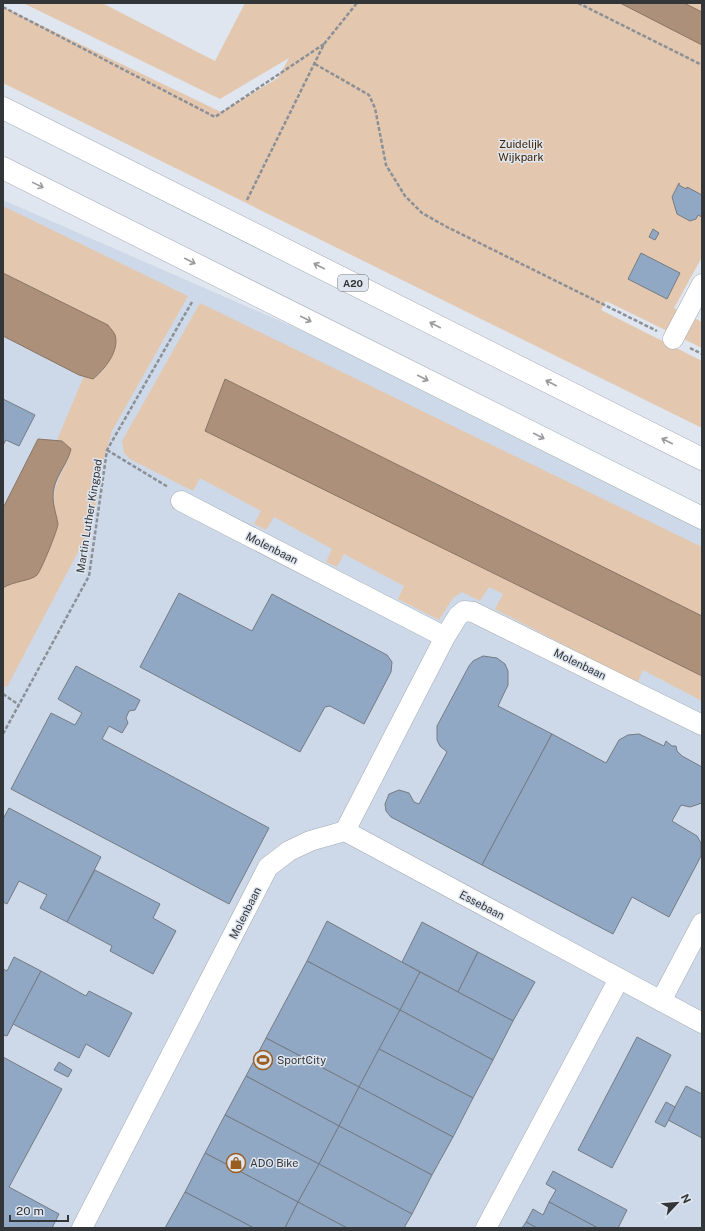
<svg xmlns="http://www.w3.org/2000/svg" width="705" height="1231" font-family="'Public Sans',sans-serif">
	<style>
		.built { fill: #cdd9e8 }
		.green { fill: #e4c7af }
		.water { fill: #ac9079; stroke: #887566 }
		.building { fill: #91a8c4; stroke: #747b83 }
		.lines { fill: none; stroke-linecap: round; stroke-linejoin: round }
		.minor-casing { stroke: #a3aab2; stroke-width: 21 }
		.highway-casing { stroke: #a3aab2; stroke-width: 23 }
		.path { stroke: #8b9096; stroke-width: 2.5; stroke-dasharray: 4 2; stroke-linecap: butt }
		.minor { stroke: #fff; stroke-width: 20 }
		.highway { stroke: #fff; stroke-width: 22 }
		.oneway { stroke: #999a9c }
		.labels { text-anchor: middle; stroke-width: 3; stroke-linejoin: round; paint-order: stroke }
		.shield { fill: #dfe6ef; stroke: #676b70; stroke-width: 1 }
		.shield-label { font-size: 10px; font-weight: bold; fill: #333639 }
		.park-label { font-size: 11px; fill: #3f2203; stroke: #dfe6ef }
		.street-label { font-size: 11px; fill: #333639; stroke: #dfe6ef }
		.poi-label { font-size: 11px; fill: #333639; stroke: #dfe6ef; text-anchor: start }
	</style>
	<rect width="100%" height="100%" fill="#dfe6ef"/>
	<polygon class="built" points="3,200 702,505 702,1228 3,1228"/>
	<g class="green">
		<polygon points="23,3 102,3 215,61 245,3 702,3 702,257 674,308 702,322 702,348 606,301 601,310 702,361 702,428 3,83 3,7 221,112 278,78 289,58 220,99"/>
		<path d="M3 206 188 296 112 431 103 462 94 516 87 535 7 687 3 685V588L12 582 28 579 58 526C51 491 53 490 69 458L62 441 57 440 84 376 93 379 103 371 115 347 107 325 3 273Z"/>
		<polygon points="200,303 702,547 702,616 225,380 205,430 702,676 702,701 643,670 637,683 495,609 503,594 489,587 480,601 462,592 453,598 439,620 398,599 404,586 344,554 337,567 326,562 332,549 274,517 266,530 254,524 261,511 200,478 193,491 130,459 124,453 122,441"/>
	</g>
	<g class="water">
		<polygon points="620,3 684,3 702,12 702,45"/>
		<path d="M3 273 108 325C110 328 114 332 115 335 120 351 104 370 93 379L79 375 3 336Z"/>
		<polygon points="225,379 702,616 702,676 205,431"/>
		<path d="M38 439 62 441 71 449C68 463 57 474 54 488 51 501 56 512 58 524 58 529 41 571 37 575 31 581 13 581 3 588V508Z"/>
	</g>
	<g class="building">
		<polygon points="679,183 679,185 686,189 687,187 702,195 702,217 698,215 696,219 690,221 677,214 672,197"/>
		<polygon points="653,229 659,233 655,240 649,237"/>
		<polygon points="641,253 680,273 667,299 628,279"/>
		<polygon points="3,399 35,415 19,446 6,440 3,445"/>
		<polygon points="179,593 252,631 272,594 387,655 392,662 391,672 364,724 330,706 325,707 300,752 140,667"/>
		<polygon points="483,656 497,658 505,664 508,671 508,685 498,706 552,734 482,865 391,817 386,811 385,804 389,794 399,790 409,793 414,802 419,804 447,752 440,746 437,740 437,726 469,666 473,661"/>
		<polygon points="76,666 140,700 135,710 129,711 126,718 128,723 122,733 109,726 102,739 269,828 229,904 11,789 51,713 75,725 82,713 58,699"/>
		<polygon points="552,734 606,763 619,740 628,735 639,734 664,746 666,741 672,746 676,746 677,751 682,756 702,767 702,803 690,807 681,805 672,821 697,836 701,843 701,856 669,917 632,897 613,934 482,865"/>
		<polygon points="9,808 101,857 67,922 40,908 47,895 19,881 7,904 3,902 3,819"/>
		<polygon points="95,870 160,904 153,918 176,931 153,974 110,951 112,946 67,922"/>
		<polygon points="327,921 420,972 400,1010 307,961"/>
		<polygon points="422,922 478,952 458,992 402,962"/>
		<polygon points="478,952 535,982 513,1021 458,992"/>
		<polygon points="14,957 41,971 7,1036 3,1035 3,969 7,971"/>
		<polygon points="307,961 400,1010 359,1087 266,1038"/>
		<polygon points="41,971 86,996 89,991 132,1013 109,1057 86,1044 79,1058 13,1024"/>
		<polygon points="420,972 513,1021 493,1060 400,1010"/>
		<polygon points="400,1010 493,1060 473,1098 379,1049"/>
		<polygon points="637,1037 671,1055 612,1168 578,1150"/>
		<polygon points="266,1038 359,1087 339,1126 246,1076"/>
		<polygon points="379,1049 473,1098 453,1137 359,1087"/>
		<polygon points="3,1057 62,1089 9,1187 59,1214 52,1228 3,1228"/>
		<polygon points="59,1062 72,1070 68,1077 54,1070"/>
		<polygon points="246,1076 339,1126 319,1164 225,1115"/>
		<polygon points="686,1086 702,1094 702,1138 668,1120"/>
		<polygon points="359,1087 453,1137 432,1175 339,1126"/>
		<polygon points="666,1102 675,1107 665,1127 655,1122"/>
		<polygon points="225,1115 319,1164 298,1202 205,1153"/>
		<polygon points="339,1126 432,1175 412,1214 319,1164"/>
		<polygon points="205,1153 298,1202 285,1228 254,1228 185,1192"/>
		<polygon points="319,1164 412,1214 404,1228 347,1228 298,1202"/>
		<polygon points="553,1171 627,1210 618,1228 598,1228 549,1202 556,1190 546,1184"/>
		<polygon points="185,1192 254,1228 165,1228"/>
		<polygon points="298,1202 347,1228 285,1228"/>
		<polygon points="549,1202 598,1228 537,1228 526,1222 533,1209 543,1215"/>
		<polygon points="526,1222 537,1228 522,1228"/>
	</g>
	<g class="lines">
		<defs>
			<g id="minor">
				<polyline points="673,339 702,284"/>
				<polyline points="181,501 445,637"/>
				<polyline points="345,831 702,1023"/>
				<polyline points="661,1001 702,923"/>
				<polyline points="82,1228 268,867 289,851 310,841 345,831 445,637 458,616 464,611 473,612 702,725"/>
				<polyline points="486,1228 619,979"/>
			</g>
			<g id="highway">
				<polyline points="3,108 702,459"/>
				<polyline points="3,168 702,518"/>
			</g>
		</defs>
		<use href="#minor" class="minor-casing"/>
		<use href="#highway" class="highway-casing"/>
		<g class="path">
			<polyline points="578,3 702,65"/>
			<polyline points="3,7 215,117 324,44"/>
			<polyline points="315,64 369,95 375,108 386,165 405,196 422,213 447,227 657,331"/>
			<polyline points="247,200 324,44 357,3"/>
			<polyline points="690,348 702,354"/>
			<polyline points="107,450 168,487"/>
			<polyline points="3,694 19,705"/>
			<polyline points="3,734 89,576 107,450 192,302"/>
		</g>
		<use href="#minor" class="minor"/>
		<use href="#highway" class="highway"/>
	</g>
	<defs><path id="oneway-shaft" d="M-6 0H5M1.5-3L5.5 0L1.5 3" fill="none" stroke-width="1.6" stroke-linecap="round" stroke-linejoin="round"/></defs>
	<g class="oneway">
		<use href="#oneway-shaft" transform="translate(38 185) rotate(26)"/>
		<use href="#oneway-shaft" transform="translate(190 261) rotate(27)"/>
		<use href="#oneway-shaft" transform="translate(319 266) rotate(-153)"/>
		<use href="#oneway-shaft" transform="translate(306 319) rotate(27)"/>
		<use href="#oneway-shaft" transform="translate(435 325) rotate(-153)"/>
		<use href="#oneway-shaft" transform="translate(423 378) rotate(27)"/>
		<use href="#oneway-shaft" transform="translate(551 383) rotate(-153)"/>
		<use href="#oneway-shaft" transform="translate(539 436) rotate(27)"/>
		<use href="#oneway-shaft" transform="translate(667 441) rotate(-153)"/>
	</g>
	<defs>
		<symbol id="stadium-ring" viewBox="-11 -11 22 22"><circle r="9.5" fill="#dfe6ef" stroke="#9a5e20" stroke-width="1.5"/><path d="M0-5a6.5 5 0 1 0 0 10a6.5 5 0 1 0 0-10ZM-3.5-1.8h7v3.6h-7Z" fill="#9a5e20"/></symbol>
		<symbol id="shop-ring" viewBox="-11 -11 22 22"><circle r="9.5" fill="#dfe6ef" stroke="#9a5e20" stroke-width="1.5"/><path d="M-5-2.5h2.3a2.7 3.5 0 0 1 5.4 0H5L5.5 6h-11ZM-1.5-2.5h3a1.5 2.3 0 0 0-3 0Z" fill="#9a5e20"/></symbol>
	</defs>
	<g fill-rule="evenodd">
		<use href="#stadium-ring" x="252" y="1049" width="22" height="22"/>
		<use href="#shop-ring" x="225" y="1152" width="22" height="22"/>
	</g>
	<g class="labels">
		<rect class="shield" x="338" y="275" width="30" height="16" rx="3"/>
		<g class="shield-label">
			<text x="353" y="287">A20</text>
		</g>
		<g class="park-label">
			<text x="521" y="148">Zuidelijk<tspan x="521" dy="13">Wijkpark</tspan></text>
		</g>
		<g class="street-label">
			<text transform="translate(89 516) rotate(-81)" y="4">Martin Luther Kingpad</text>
			<text transform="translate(272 548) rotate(27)" y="4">Molenbaan</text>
			<text transform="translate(580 664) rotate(26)" y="4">Molenbaan</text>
			<text transform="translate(482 905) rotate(28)" y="4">Essebaan</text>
			<text transform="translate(245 913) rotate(-63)" y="4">Molenbaan</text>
		</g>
		<g class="poi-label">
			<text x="277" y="1064">SportCity</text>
			<text x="250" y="1167">ADO Bike</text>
		</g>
	</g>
	<rect width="705" height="1231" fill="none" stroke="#333639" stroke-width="8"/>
	<g transform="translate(677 1203) rotate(64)" stroke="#dfe6ef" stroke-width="3" paint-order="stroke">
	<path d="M0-3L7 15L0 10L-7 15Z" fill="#333639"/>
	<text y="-6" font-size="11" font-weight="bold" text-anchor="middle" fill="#333639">N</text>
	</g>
	<path d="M10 1215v6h58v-6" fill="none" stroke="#333639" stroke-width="2"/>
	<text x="16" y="1215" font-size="12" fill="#333639" stroke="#dfe6ef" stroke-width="3" paint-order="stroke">20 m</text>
</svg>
